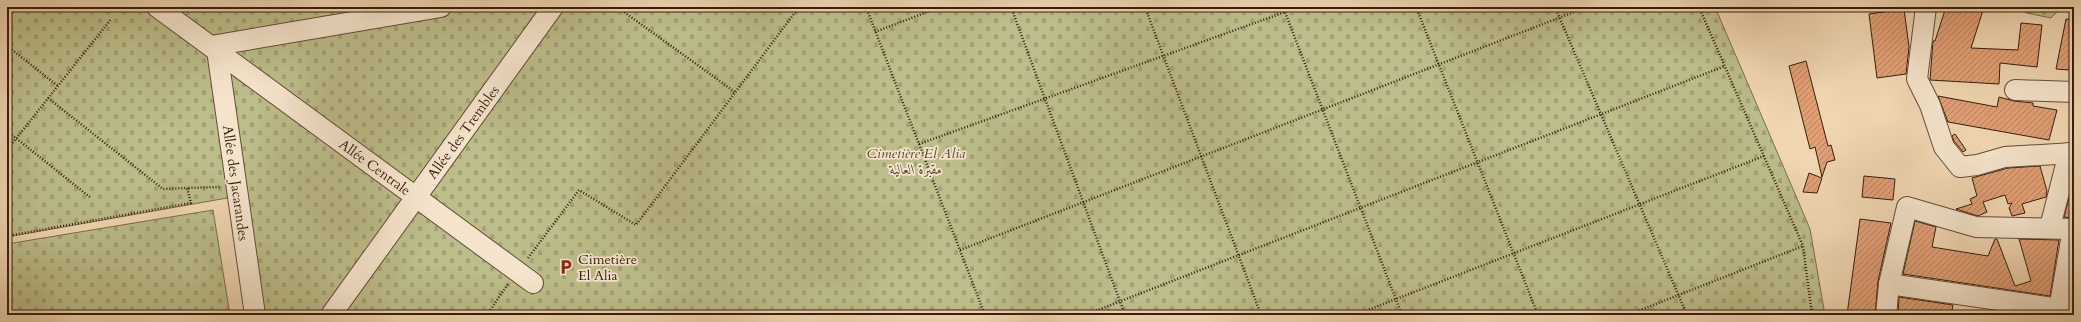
<svg xmlns="http://www.w3.org/2000/svg" width="2081" height="322" font-family="Cardo,Amiri,serif">
	<style>
		.cemetery { fill: url(#cemetery-stones); stroke: #7a6d4c }
		.building { fill: url(#building-hatch); stroke: #381d0f }
		.lines { fill: none; stroke-linecap: round; stroke-linejoin: round }
		.minor-casing { stroke: #664b38; stroke-width: 22 }
		.path { stroke: #381d0f; stroke-width: 2.5; stroke-dasharray: 1 2; stroke-linecap: butt }
		.minor { stroke: #f5e4cc; stroke-width: 20 }
		.labels { text-anchor: middle; stroke-width: 3.5; stroke-linejoin: round; paint-order: stroke }
		.street-label { font-size: 14px; fill: #381d0f; stroke: #f5e4cc }
		.park-label { font-size: 14px; font-style: italic; fill: #59452e; stroke: #f5e4cc }
		.poi-label { font-size: 14px; fill: #381d0f; stroke: #f5e4cc; text-anchor: start }
	</style>
	<defs>
		<pattern id="cemetery-stones" width="16" height="16" patternUnits="userSpaceOnUse"><rect width="16" height="16" fill="#bcbd8a"/><path d="M2 7V4a2 2 0 0 1 4 0v3zM10 15v-3a2 2 0 0 1 4 0v3z" fill="#a2a276"/></pattern>
		<pattern id="building-hatch" width="6" height="6" patternUnits="userSpaceOnUse"><rect width="6" height="6" fill="#e1a077"/><path d="M-1 1l2-2M0 6l6-6M5 7l2-2" fill="none" stroke="#b78260"/></pattern>
	</defs>
	<rect width="100%" height="100%" fill="#f0d6b1"/>
	<filter id="stains"><feTurbulence type="fractalNoise" baseFrequency=".005" numOctaves="4"/><feColorMatrix values="0 0 0 0 .2 0 0 0 0 .09 0 0 0 0 .02 0 0 0 .5 -.17"/></filter>
	<radialGradient id="worn" r=".72"><stop offset=".6" stop-color="#630" stop-opacity="0"/><stop offset="1" stop-color="#630" stop-opacity=".3"/></radialGradient>
	<g class="cemetery">
		<polygon points="7,7 1715,7 1810,229 1825,315 260,315 244,195 7,237"/>
		<polygon points="2017,7 2062,7 2051,18 2027,13"/>
		<polygon points="213,210 230,315 7,315 7,244"/>
	</g>
	<g class="building">
		<polygon points="1946,7 1984,7 1971,48 2018,50 2021,23 2042,25 2037,67 2000,63 1999,84 1930,80 1933,41 1935,41"/>
		<polygon points="1904,9 1909,47 1906,74 1877,78 1869,14"/>
		<polygon points="2066,19 2074,20 2069,70 2056,69"/>
		<polygon points="1806,61 1828,146 1831,145 1835,160 1827,162 1822,177 1815,147 1810,149 1789,66"/>
		<polygon points="1938,96 1997,107 1999,97 2014,101 2033,103 2033,106 2057,110 2049,140 1948,122"/>
		<polygon points="1955,134 1966,150 1963,152 1954,141 1952,136"/>
		<polygon points="2040,166 2047,191 2046,197 2022,204 2025,213 2012,216 2009,208 2012,203 2008,204 2005,195 1983,202 1987,212 1978,216 1956,209 1972,204 1970,199 1977,196 1972,178 2008,168"/>
		<polygon points="1809,173 1822,178 1817,193 1803,192"/>
		<polygon points="1864,176 1895,179 1893,200 1862,197"/>
		<polygon points="2071,190 2074,190 2074,218 2064,217"/>
		<polygon points="1860,219 1891,223 1878,281 1875,315 1847,315"/>
		<polygon points="1915,221 1936,227 1932,247 1988,256 1995,239 1997,239 2015,286 2031,281 2019,239 2059,240 2050,296 1903,274"/>
		<polygon points="1899,297 1953,305 1951,315 1898,315"/>
	</g>
	<g class="lines">
		<defs>
			<g id="minor">
				<polyline points="157,7 533,283"/>
				<polyline points="1926,7 1917,79 1930,105 1944,147 1960,167 1977,165 2005,157 2074,153"/>
				<polyline points="211,46 441,7"/>
				<polyline points="217,50 255,315"/>
				<polyline points="2015,90 2074,92"/>
				<polyline points="2050,227 2069,153"/>
				<polyline points="1889,284 2074,311"/>
				<polyline points="331,315 553,7"/>
				<polyline points="1886,315 1889,284 1907,207 1976,227 2074,229"/>
				<polyline points="2058,315 2073,229"/>
			</g>
		</defs>
		<use href="#minor" class="minor-casing"/>
		<g class="path">
			<polyline points="617,7 735,92"/>
			<polyline points="866,7 985,315"/>
			<polyline points="1011,7 1125,315"/>
			<polyline points="1145,7 1261,315"/>
			<polyline points="1283,7 1402,315"/>
			<polyline points="1416,7 1538,315"/>
			<polyline points="1555,7 1687,315"/>
			<polyline points="1699,7 1803,246 1812,315"/>
			<polyline points="7,16 14,7"/>
			<polyline points="875,32 940,7"/>
			<polyline points="7,46 58,86"/>
			<polyline points="48,98 163,189 187,188"/>
			<polyline points="7,131 91,198"/>
			<polyline points="919,144 1299,7"/>
			<polyline points="7,150 111,19"/>
			<polyline points="7,236 191,203 187,188 220,187"/>
			<polyline points="960,250 1587,7"/>
			<polyline points="528,258 579,190 636,225 799,7"/>
			<polyline points="487,315 508,284"/>
			<polyline points="1085,315 1725,66"/>
			<polyline points="1355,315 1764,156"/>
			<polyline points="1628,315 1803,246"/>
		</g>
		<use href="#minor" class="minor"/>
	</g>
	<defs>
		<symbol id="parking-bare" viewBox="-9 -9 18 18"><path d="M-3.5-5.5H1a3.5 3.5 0 0 1 0 7H-1V5.5H-3.5ZM-1-3.4V-.6H.8a1.4 1.4 0 0 0 0-2.8Z" fill="#8f2418" stroke="#f5e4cc" stroke-width="2.5" paint-order="stroke"/></symbol>
	</defs>
	<g fill-rule="evenodd">
		<use href="#parking-bare" x="555" y="256" width="22" height="22"/>
	</g>
	<g class="labels">
		<g class="street-label">
			<text transform="translate(463 132) rotate(-54)" y="5">Allée des Trembles</text>
			<text transform="translate(375 167) rotate(36)" y="5">Allée Centrale</text>
			<text transform="translate(236 183) rotate(82)" y="5">Allée des Jacarandes</text>
		</g>
		<g class="park-label">
			<text x="916" y="158">Cimetière El Alia<tspan x="916" dy="16">مقبرة العالية</tspan></text>
		</g>
		<g class="poi-label">
			<text x="578" y="264">Cimetière<tspan x="578" dy="16">El Alia</tspan></text>
		</g>
	</g>
	<rect width="2081" height="322" fill="none" stroke="#f0d6b1" stroke-width="24"/>
	<rect x="8" y="8" width="2065" height="306" fill="none" stroke="#381d0f" stroke-width="2"/>
	<rect x="12" y="12" width="2057" height="298" fill="none" stroke="#381d0f"/>
	<rect width="100%" height="100%" filter="url(#stains)"/>
	<rect width="100%" height="100%" fill="url(#worn)"/>
</svg>
